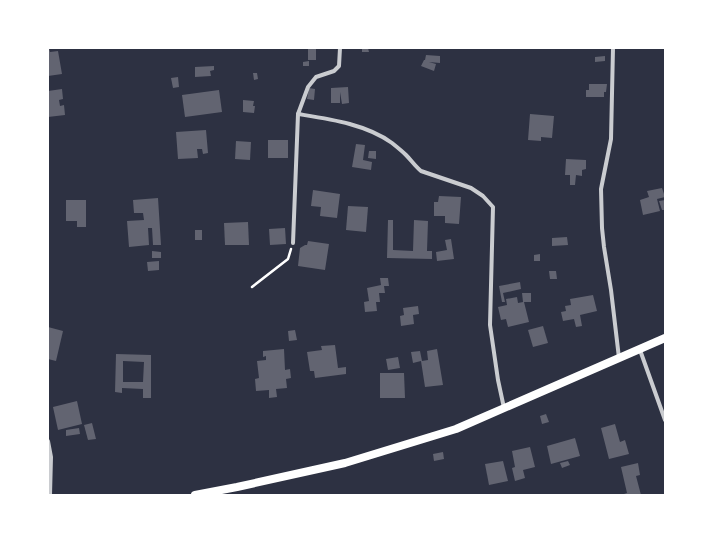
<svg xmlns="http://www.w3.org/2000/svg" width="713" height="543" font-family="'DM Sans',sans-serif">
	<style>
		.building { fill: #626471; fill-rule: evenodd }
		.lines { fill: none; stroke-linecap: round; stroke-linejoin: round }
		.path { stroke: #fff; stroke-width: 2.5 }
		.minor { stroke: #caccd0; stroke-width: 4 }
		.secondary { stroke: #fff; stroke-width: 8 }
	</style>
	<rect width="100%" height="100%" fill="#2d3142"/>
	<g class="building">
		<polygon points="48,48 49,48 50,52 58,51 62,74 48,76"/>
		<rect x="308" y="48" width="8" height="12"/>
		<polygon points="362,48 368,48 369,52 362,52"/>
		<polygon points="426,55 440,56 440,63 429,62 436,64 434,71 421,66 424,60 425,60"/>
		<polygon points="605,56 605,61 595,62 595,57"/>
		<polygon points="309,61 309,66 303,66 303,62"/>
		<polygon points="214,66 214,70 210,71 211,76 195,77 195,67"/>
		<polygon points="253,73 257,73 258,79 254,80"/>
		<polygon points="178,77 179,87 173,88 171,78"/>
		<polygon points="589,84 607,84 606,92 604,92 604,97 586,97 586,90 589,90"/>
		<polygon points="348,87 349,103 342,104 340,92 340,95 335,95 340,95 340,103 331,103 331,88"/>
		<polygon points="309,88 315,89 314,100 307,99"/>
		<polygon points="62,89 63,99 59,100 60,106 64,105 65,115 48,117 48,91"/>
		<polygon points="219,90 222,112 185,117 182,95"/>
		<polygon points="243,100 254,101 253,106 255,106 254,113 243,112"/>
		<polygon points="530,114 554,116 552,138 541,137 541,141 528,140"/>
		<polygon points="206,130 208,153 203,154 202,149 197,149 198,158 178,159 176,132"/>
		<rect x="268" y="140" width="20" height="18"/>
		<polygon points="236,141 251,142 250,160 235,159"/>
		<polygon points="356,144 365,145 363,160 372,162 371,170 352,167"/>
		<polygon points="369,151 376,151 376,159 368,158"/>
		<polygon points="566,159 586,160 586,169 582,170 582,176 576,175 575,185 570,185 570,175 565,175"/>
		<polygon points="662,188 665,197 657,199 660,211 643,215 640,200 649,197 647,191"/>
		<polygon points="313,190 340,194 337,218 320,216 321,207 311,206"/>
		<polygon points="439,196 461,197 459,224 445,223 445,216 434,216 434,202 438,202"/>
		<polygon points="158,198 161,245 153,245 152,228 148,228 149,245 129,247 127,221 144,220 143,213 134,213 133,200"/>
		<polygon points="66,200 86,200 86,227 77,227 77,221 66,221"/>
		<polygon points="665,200 665,210 662,210 659,201"/>
		<polygon points="348,206 368,207 366,232 346,230"/>
		<polygon points="388,220 393,220 393,250 413,251 414,220 428,221 427,251 432,251 432,259 387,258"/>
		<polygon points="248,222 249,245 225,245 224,223"/>
		<polygon points="285,228 286,244 270,245 269,229"/>
		<rect x="195" y="230" width="7" height="10"/>
		<polygon points="567,237 568,245 552,246 552,238"/>
		<polygon points="451,239 454,259 437,261 436,252 447,250 445,240"/>
		<polygon points="308,241 329,244 325,270 298,266 300,248 305,245 307,245"/>
		<polygon points="152,251 161,252 161,258 152,258"/>
		<polygon points="540,254 540,261 534,261 534,255"/>
		<polygon points="159,261 159,270 148,271 147,262"/>
		<polygon points="549,271 556,271 557,279 550,279"/>
		<polygon points="380,278 388,278 389,286 384,286 385,293 379,293 380,302 376,302 377,311 365,312 364,302 369,301 367,288 381,285"/>
		<polygon points="520,282 521,289 503,293 505,302 502,302 499,286"/>
		<polygon points="522,293 531,293 531,302 524,302 529,322 508,327 506,319 501,320 498,307 507,305 506,299 517,297 518,303 523,302"/>
		<polygon points="593,295 597,311 580,315 582,326 576,327 574,319 563,321 561,312 566,311 565,306 571,305 570,299"/>
		<polygon points="418,306 419,314 413,315 414,324 401,326 400,316 404,315 403,308"/>
		<polygon points="543,326 548,343 533,347 528,330"/>
		<polygon points="48,327 63,331 56,361 48,359"/>
		<polygon points="295,330 297,340 289,341 288,331"/>
		<polygon points="335,345 338,368 346,367 346,374 315,378 314,371 310,371 307,352 322,350 321,346"/>
		<polygon points="284,349 285,370 290,369 291,378 286,379 287,388 276,389 277,397 269,398 269,390 256,391 255,379 259,378 257,361 266,360 266,356 263,357 263,351"/>
		<polygon points="437,349 443,385 425,387 421,361 413,363 411,352 420,351 422,361 428,360 427,351"/>
		<path d="M116 354 151 355V398H143V389L122 388V393L115 392ZM123 361 144 362 143 382H123Z"/>
		<polygon points="398,357 400,368 388,370 386,359"/>
		<polygon points="380,373 404,373 405,398 380,398"/>
		<polygon points="77,401 82,424 58,430 53,407"/>
		<polygon points="546,414 549,422 542,424 540,416"/>
		<polygon points="92,423 96,439 88,440 84,425"/>
		<polygon points="615,424 620,442 625,440 629,454 609,459 601,428"/>
		<polygon points="79,428 80,434 66,436 66,430"/>
		<polygon points="575,438 580,456 551,464 547,446"/>
		<polygon points="530,447 535,467 523,470 525,478 515,481 512,468 515,467 512,451"/>
		<polygon points="443,452 444,459 434,461 433,454"/>
		<polygon points="503,461 508,481 489,485 485,464"/>
		<polygon points="568,461 570,465 562,468 560,463"/>
		<polygon points="638,463 640,475 636,476 641,495 621,495 627,493 621,467"/>
	</g>
	<g class="lines">
		<polyline class="path" points="252,287 288,259 291,249"/>
		<g class="minor">
			<polyline points="613,48 611,139 601,189 602,228 604,247 611,290 619,358"/>
			<path d="M298 114C329 119 366 124 392 143 397 147 402 151 406 155 411 160 415 166 421 171L471 188 483 196 493 207 490 325 498 380 504 408"/>
			<polyline points="293,243 298,114 308,87 316,77 334,71 339,66 340,48"/>
			<polyline points="640,350 665,420"/>
			<polyline points="48,441 51,457 50,495"/>
		</g>
		<polyline class="secondary" points="195,495 237,487 345,463 456,429 665,338"/>
	</g>
	<rect width="713" height="543" fill="none" stroke="#ffffff" stroke-width="98"/>
</svg>
